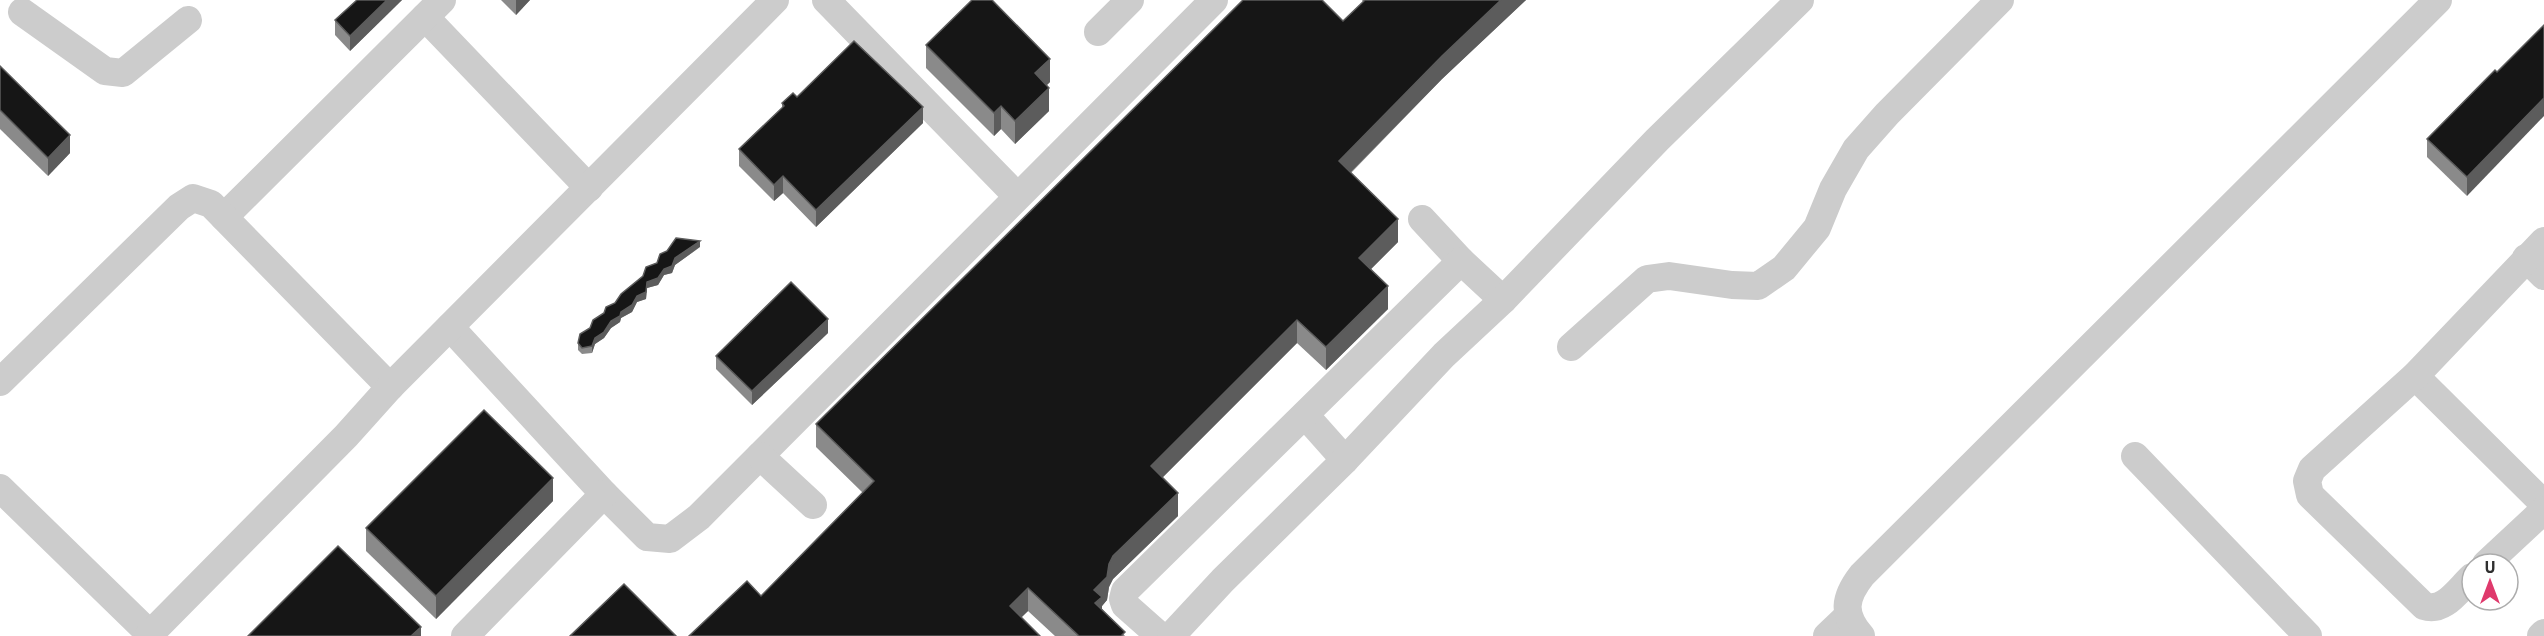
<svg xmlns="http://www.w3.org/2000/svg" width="2544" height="636" font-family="'IBM Plex Sans',sans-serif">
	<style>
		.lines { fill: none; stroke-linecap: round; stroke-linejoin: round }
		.minor { stroke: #ccc; stroke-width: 28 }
		.wall { fill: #8a8a8a }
		.shaded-wall { fill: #5c5c5c }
		.building { fill: #161616; stroke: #5c5c5c; stroke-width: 1.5 }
	</style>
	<rect width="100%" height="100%" fill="#fff"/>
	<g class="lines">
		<g class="minor">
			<polyline points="826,0 1017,196"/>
			<polyline points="22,12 105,71 123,73 188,20"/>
			<polyline points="425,17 589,188"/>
			<polyline points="1098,32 1130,0"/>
			<polyline points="224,217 442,0"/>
			<polyline points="1422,219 1461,261"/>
			<polyline points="2526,258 2544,276"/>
			<polyline points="450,327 604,494 647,537 670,539 699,517 1214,0"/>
			<polyline points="1571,347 1647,279 1669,276 1732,285 1758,286 1784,268 1817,228 1833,189 1856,149 1887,114 2000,0"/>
			<polyline points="2415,376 2544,504"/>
			<polyline points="0,382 179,207 193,198 211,204 390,387"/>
			<polyline points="1305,415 1345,460"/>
			<polyline points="760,456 813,505"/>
			<polyline points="2135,456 2308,636"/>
			<polyline points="0,488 150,634"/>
			<polyline points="2486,564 2544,510"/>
			<path d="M2472 577C2458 590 2444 613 2424 606L2310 495 2307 481 2312 469 2415 376 2544 241"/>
			<polyline points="148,636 346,436 390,387 775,0"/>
			<polyline points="465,636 604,494"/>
			<polyline points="1160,636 1125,605 1123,599 1125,591 1461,261 1503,300"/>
			<polyline points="1171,636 1223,580 1345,460 1444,355 1503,300 1657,140 1800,0"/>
			<polyline points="1827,636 1847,617"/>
			<path d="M1861 636C1842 614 1844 598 1862 575L2438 0"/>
			<polyline points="2541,636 2544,633"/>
		</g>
	</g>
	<g class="wall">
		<polygon points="357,0 402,0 350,51 335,35 335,20"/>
		<polygon points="501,0 530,0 516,15"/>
		<polygon points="1362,0 1526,0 1442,79 1351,173 1398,242 1371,269 1388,309 1326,370 1297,343 1162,478 1178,516 1113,579 1109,587 1107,600 1102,606 1102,609 1125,636 1055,636 1028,611 1021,617 761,596 863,493 816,447 816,424 1343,21 1363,2"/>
		<polygon points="926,45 1050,82 1047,85 1049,111 1015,144 1001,129 994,136 926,68"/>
		<polygon points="0,66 70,153 48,176 0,129"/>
		<polygon points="2497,72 2467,196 2427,157 2427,139"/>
		<polygon points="797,97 923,123 816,227 783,193 774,201 739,166 739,149 782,108 782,103"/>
		<polygon points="700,247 675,265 672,273 664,275 658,285 647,288 646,299 637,302 632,312 621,318 620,322 611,328 604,338 595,344 592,353 582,354 578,350 578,343 604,313 615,303"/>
		<polygon points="828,333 752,405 716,369 716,356"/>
		<polygon points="553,501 436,619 366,551 366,528"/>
	</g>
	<g class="shaded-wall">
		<polygon points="387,0 402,0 350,51 350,36"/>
		<polygon points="516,0 530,0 516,15"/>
		<polygon points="1501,0 1526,0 1442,79 1339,184 1339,161 1442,56"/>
		<polygon points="1050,59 1050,82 1035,96 1035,73"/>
		<polygon points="1049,88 1049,111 1015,144 1015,121"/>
		<polygon points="2544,98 2544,116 2467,196 2467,177"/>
		<polygon points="1001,106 1001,129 994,136 994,113"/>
		<polygon points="923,107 923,123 816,227 816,210"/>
		<polygon points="70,135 70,153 48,176 48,158"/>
		<polygon points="783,176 783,193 774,201 774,185"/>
		<polygon points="1398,219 1398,242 1359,281 1359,258"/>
		<polygon points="700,241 700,247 675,265 672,273 664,275 658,285 647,288 646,299 637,302 632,312 621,318 620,322 611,328 604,338 595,344 592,353 592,346 595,338 621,312 647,282 675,258"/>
		<polygon points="1388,286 1388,309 1326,370 1326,347"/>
		<polygon points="828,319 828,333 752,405 752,391"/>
		<polygon points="1297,320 1297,343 1151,489 1151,466"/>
		<polygon points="553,478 553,501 436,619 436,596"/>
		<polygon points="1178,493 1178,516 1113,579 1109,587 1107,600 1102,606 1102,620 1095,626 1094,590 1113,556"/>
		<polygon points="1028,588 1028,611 1010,629 1010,606"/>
		<polygon points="421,627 421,636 411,636"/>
	</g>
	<g class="building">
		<polygon points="357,0 387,0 350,36 335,20"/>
		<polygon points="972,0 992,0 1050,59 1035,73 1049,88 1015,121 1001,106 994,113 926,45"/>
		<polygon points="1243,0 1322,0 1343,21 1365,0 1501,0 1442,56 1339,161 1398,219 1359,258 1388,286 1326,347 1297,320 1151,466 1178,493 1113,556 1109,564 1107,577 1094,590 1102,597 1095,603 1125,632 1121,636 1079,636 1028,588 1010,606 1040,636 689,636 747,581 761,596 874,481 816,424"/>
		<polygon points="2544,25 2544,98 2467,177 2427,139 2495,70 2497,72"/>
		<polygon points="854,41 923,107 816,210 783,176 774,185 739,149 784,106 782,103 793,93 797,97"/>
		<polygon points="0,66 70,135 48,158 0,110"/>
		<polygon points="676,238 700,241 675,258 672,266 664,269 658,278 647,282 646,292 637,296 632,305 621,312 620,316 611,321 604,332 595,338 592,346 582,348 578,343 580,334 590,328 593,320 604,313 606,307 615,303 621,294 643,276 646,267 657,263 660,254 667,251"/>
		<polygon points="791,282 828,319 752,391 716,356"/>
		<polygon points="484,410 553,478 436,596 366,528"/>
		<polygon points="338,546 421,627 411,636 248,636"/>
		<polygon points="624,584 676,636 570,636"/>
	</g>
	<g transform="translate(2490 582)"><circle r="28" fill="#ffffff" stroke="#acacac" stroke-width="1.5"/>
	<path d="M0-4.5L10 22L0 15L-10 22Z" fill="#df396c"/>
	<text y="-9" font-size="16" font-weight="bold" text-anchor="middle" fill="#2f2f2f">U</text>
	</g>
</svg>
